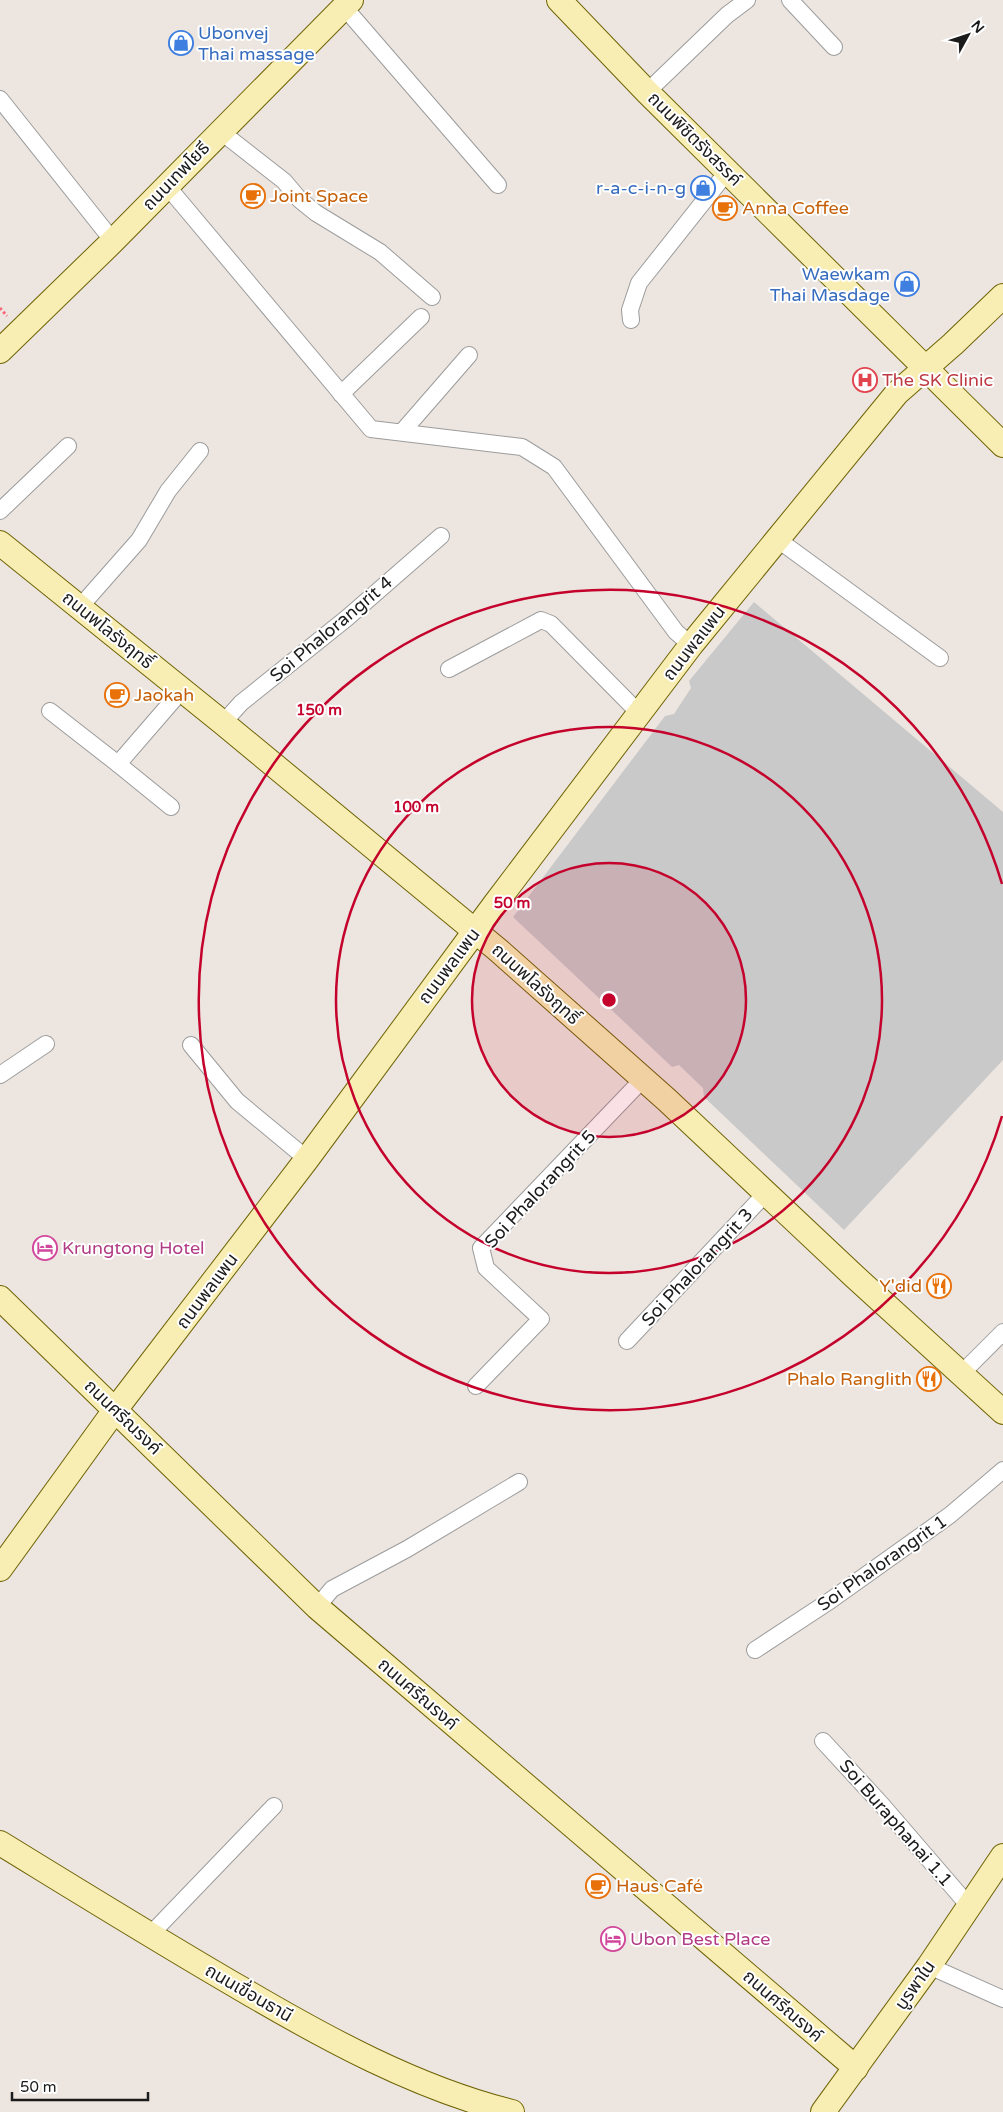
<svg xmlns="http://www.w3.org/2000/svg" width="1003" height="2112" font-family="'Varela Round','Noto Sans Thai',sans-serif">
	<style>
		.religious { fill: #c9c9c9 }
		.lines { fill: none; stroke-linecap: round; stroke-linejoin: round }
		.street-casing { stroke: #9c9c9c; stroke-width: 18 }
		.secondary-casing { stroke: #6e6305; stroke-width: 26 }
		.path { stroke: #f86576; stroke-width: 3; stroke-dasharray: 2.5 2.5; stroke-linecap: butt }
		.street { stroke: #fff; stroke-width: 16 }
		.secondary { stroke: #f8edb2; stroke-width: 24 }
		.ring { fill: none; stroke: #c4022c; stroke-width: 2.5 }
		.labels { text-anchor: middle; stroke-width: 4; stroke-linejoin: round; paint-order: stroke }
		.shop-label { font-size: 18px; fill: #366cbe; stroke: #fff; text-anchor: end }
		.street-label { font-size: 18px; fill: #1b1b1b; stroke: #fff }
		.food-label { font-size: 18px; fill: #c56008; stroke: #fff; text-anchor: start }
		.health-label { font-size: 18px; fill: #be3a42; stroke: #fff; text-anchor: start }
		.hotel-label { font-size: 18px; fill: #b23c85; stroke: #fff; text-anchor: start }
		.centre { fill: #c4022c; stroke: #fff; stroke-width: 2.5 }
		.ring-label { font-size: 15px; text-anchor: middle; font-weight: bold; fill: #c4022c; stroke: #fff; stroke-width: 4; stroke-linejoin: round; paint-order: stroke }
	</style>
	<rect width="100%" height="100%" fill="#ede6e0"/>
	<polygon class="religious" points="754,602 1003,812 1003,1060 844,1230 704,1097 703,1088 679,1065 672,1067 513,917 665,716 674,714 691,688 689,681"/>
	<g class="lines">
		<defs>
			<g id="street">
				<polyline points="790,0 834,47"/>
				<polyline points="344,7 498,185"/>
				<polyline points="647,92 727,15 747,0"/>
				<polyline points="0,99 113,241"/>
				<polyline points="220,131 284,181 300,200 316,213 380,252 432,297"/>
				<polyline points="167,186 371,429 522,447 554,467 676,632 691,645"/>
				<polyline points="631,320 630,310 639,283 727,172"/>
				<polyline points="341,394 421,317"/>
				<polyline points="402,432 469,355"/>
				<polyline points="0,511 68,446"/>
				<polyline points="777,539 940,658"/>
				<polyline points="79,608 139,540 168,491 200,451"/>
				<polyline points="449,669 541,620 551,624 639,713"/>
				<polyline points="50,711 118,764"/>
				<polyline points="223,723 241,703 347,618 441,536"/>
				<polyline points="171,807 118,764 182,690"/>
				<polyline points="191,1045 237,1101 307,1159"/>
				<polyline points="0,1075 46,1044"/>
				<polyline points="627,1341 766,1193"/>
				<polyline points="962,1373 1003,1332"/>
				<polyline points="476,1386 541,1319 486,1268 481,1248 643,1079"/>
				<polyline points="317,1607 332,1589 407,1549 519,1482"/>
				<polyline points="755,1650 831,1600 950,1515 1003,1470"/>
				<polyline points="823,1741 882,1805 969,1906"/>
				<polyline points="150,1935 274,1806"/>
				<polyline points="929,1966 1003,1999"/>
			</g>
			<g id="secondary">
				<polyline points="559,0 647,92 1003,445"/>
				<polyline points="0,351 113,241 351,0"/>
				<polyline points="0,543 223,723 498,950 667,1100 854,1276 1003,1412"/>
				<polyline points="0,1298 317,1607 856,2068"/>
				<polyline points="0,1569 115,1410 307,1159 495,904 691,645 897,393 953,344 1003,296"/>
				<path d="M0 1843C80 1892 159 1941 240 1988 325 2038 416 2088 512 2112"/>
				<polyline points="823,2112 929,1966 1003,1856"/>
			</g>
		</defs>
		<use href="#street" class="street-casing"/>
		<use href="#secondary" class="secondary-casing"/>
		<polyline class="path" points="0,308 7,316"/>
		<use href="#street" class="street"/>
		<use href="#secondary" class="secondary"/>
	</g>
	<circle cx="609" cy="1000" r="137" fill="#c4022c" fill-opacity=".12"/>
	<g class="ring">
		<circle cx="609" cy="1000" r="137"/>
		<circle cx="609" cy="1000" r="273"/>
		<path d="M1002 1116A410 410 0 1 1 1002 884"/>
	</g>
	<defs>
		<symbol id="shop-ring" viewBox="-11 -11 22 22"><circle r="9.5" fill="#fff" stroke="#3f7fe0" stroke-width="1.5"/><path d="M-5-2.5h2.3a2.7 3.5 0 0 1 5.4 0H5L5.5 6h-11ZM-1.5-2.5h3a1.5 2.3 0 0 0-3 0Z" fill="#3f7fe0"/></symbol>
		<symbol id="cafe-ring" viewBox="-11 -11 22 22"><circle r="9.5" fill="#fff" stroke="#e8710a" stroke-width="1.5"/><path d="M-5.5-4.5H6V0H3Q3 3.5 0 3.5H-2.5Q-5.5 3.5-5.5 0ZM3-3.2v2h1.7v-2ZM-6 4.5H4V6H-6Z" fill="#e8710a"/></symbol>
		<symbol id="hospital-ring" viewBox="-11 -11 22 22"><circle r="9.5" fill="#fff" stroke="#e0444e" stroke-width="1.5"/><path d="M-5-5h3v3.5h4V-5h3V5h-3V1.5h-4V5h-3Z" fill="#e0444e"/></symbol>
		<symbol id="hotel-ring" viewBox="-11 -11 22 22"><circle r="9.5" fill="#fff" stroke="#d1479c" stroke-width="1.5"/><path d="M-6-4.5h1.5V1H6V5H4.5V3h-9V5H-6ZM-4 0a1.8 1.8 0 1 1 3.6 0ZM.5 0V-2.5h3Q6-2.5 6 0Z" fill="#d1479c"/></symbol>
		<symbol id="restaurant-ring" viewBox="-11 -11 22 22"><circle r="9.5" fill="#fff" stroke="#e8710a" stroke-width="1.5"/><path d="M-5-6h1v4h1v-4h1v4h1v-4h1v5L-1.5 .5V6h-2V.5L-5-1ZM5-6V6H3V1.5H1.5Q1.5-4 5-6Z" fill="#e8710a"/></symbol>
	</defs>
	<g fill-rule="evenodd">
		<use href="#shop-ring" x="167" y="29" width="28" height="28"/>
		<use href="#shop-ring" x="689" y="174" width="28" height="28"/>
		<use href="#cafe-ring" x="239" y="182" width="28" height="28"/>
		<use href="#cafe-ring" x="711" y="194" width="28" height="28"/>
		<use href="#shop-ring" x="893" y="270" width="28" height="28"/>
		<use href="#hospital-ring" x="851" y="366" width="28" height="28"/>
		<use href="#cafe-ring" x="103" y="681" width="28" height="28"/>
		<use href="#hotel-ring" x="31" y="1234" width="28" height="28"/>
		<use href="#restaurant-ring" x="925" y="1272" width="28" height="28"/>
		<use href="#restaurant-ring" x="915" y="1365" width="28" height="28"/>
		<use href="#cafe-ring" x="584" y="1872" width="28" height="28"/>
		<use href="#hotel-ring" x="599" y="1925" width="28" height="28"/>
	</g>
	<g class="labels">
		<g class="shop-label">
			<text x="198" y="39" text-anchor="start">Ubonvej<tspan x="198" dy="21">Thai massage</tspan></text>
			<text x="686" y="194">r-a-c-i-n-g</text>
			<text x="890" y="280">Waewkam<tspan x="890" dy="21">Thai Masdage</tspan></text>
		</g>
		<g class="street-label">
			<text transform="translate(695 139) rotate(45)" y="6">ถนนพิชิตรังสรรค์</text>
			<text transform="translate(176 176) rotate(-46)" y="6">ถนนเทพโยธี</text>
			<text transform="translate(331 629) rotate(-40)" y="6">Soi Phalorangrit 4</text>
			<text transform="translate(108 630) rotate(39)" y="6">ถนนพโลรังฤทธิ์</text>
			<text transform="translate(694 643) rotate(-52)" y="6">ถนนพลแพน</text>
			<text transform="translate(449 966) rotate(-53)" y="6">ถนนพลแพน</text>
			<text transform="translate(536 984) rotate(42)" y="6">ถนนพโลรังฤทธิ์</text>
			<text transform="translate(540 1189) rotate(-47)" y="6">Soi Phalorangrit 5</text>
			<text transform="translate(697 1267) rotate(-47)" y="6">Soi Phalorangrit 3</text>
			<text transform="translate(207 1291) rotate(-53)" y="6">ถนนพลแพน</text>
			<text transform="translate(123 1417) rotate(44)" y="6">ถนนศรีณรงค์</text>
			<text transform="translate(882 1563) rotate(-35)" y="6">Soi Phalorangrit 1</text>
			<text transform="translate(418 1694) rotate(41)" y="6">ถนนศรีณรงค์</text>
			<text transform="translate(896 1823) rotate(49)" y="6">Soi Buraphanai 1.1</text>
			<text transform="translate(915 1985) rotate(-55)" y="6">บูรพาใน</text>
			<text transform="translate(249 1993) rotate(30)" y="6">ถนนเขื่อนธานี</text>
			<text transform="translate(783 2006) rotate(41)" y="6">ถนนศรีณรงค์</text>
		</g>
		<g class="food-label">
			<text x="270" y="202">Joint Space</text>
			<text x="742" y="214">Anna Coffee</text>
			<text x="134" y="701">Jaokah</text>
			<text x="922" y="1292" text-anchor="end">Y'did</text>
			<text x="912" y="1385" text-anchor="end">Phalo Ranglith</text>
			<text x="616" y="1892">Haus Café</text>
		</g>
		<g class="health-label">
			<text x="882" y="386">The SK Clinic</text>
		</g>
		<g class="hotel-label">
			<text x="62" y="1254">Krungtong Hotel</text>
			<text x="630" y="1945">Ubon Best Place</text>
		</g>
	</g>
	<circle cx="609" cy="1000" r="8" class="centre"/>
	<g class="ring-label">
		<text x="319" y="715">150 m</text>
		<text x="416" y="812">100 m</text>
		<text x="512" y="908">50 m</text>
	</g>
	<g transform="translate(968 35) rotate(50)" stroke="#ffffff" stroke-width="4" paint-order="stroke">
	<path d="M0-4L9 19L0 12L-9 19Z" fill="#1b1b1b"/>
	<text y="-8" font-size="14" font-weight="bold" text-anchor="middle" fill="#1b1b1b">N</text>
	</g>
	<path d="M12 2092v8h136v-8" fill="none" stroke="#1b1b1b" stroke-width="2.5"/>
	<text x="20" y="2092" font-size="15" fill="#1b1b1b" stroke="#ffffff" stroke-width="4" paint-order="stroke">50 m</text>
</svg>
